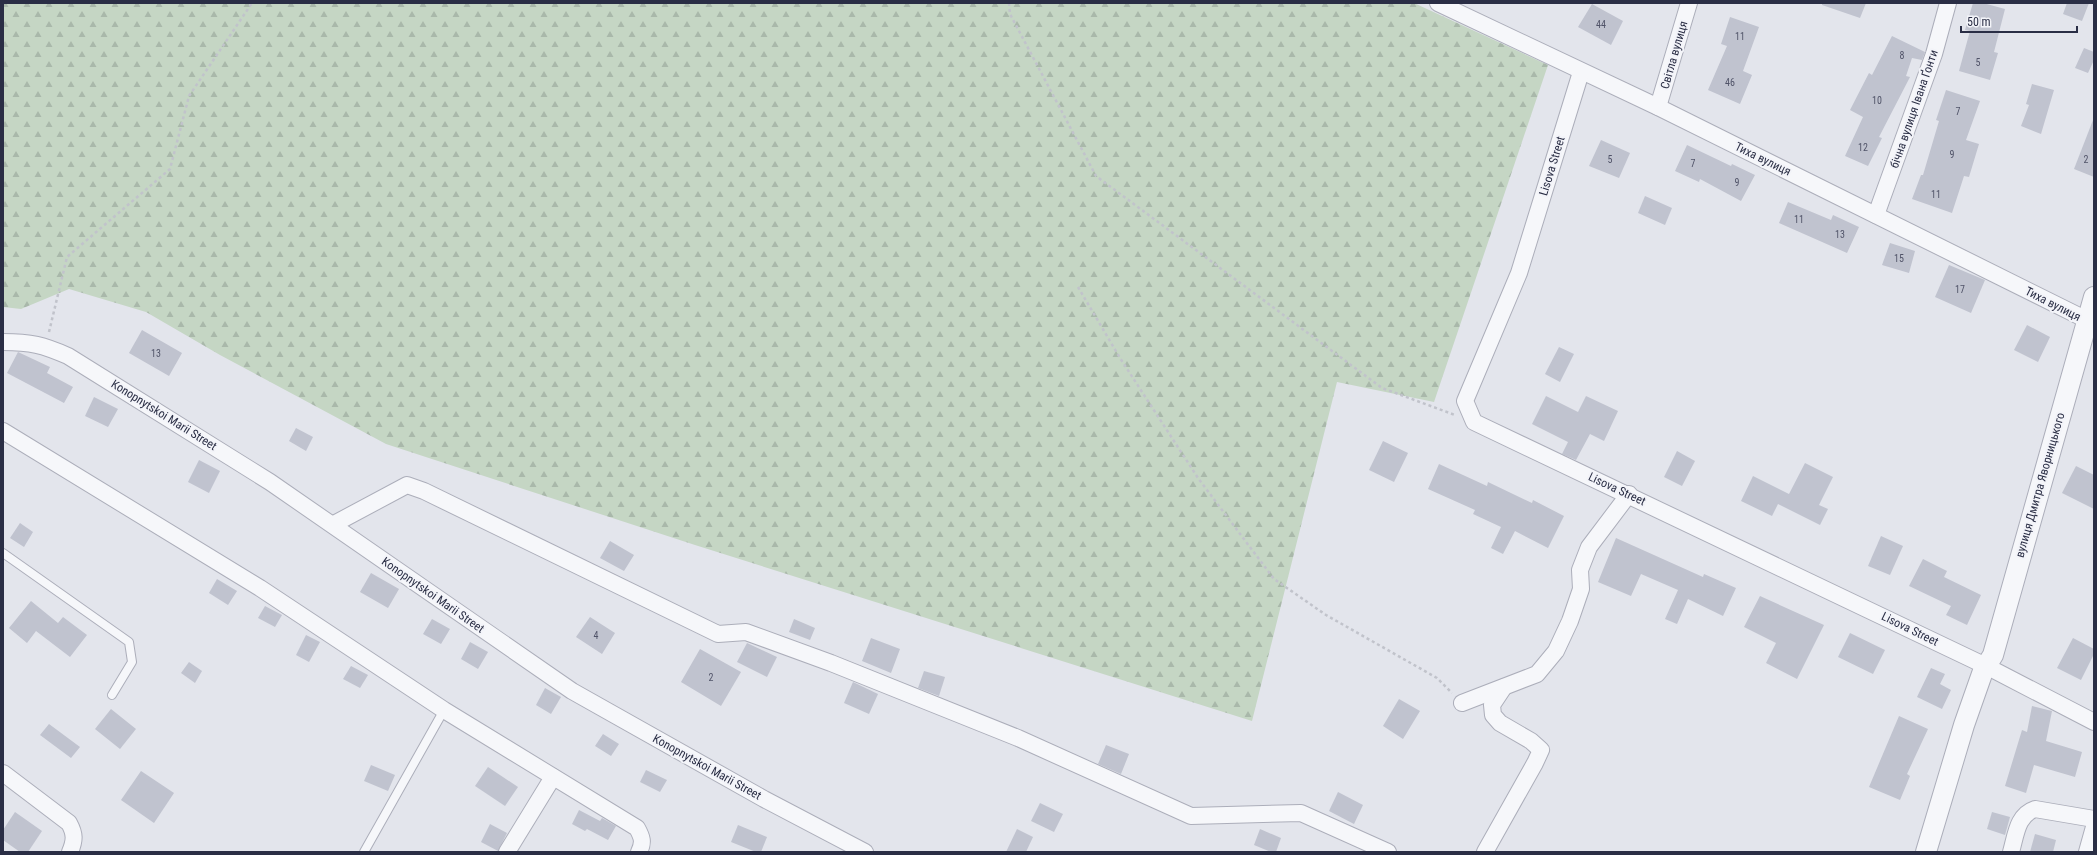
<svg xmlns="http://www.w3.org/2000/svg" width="2097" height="855" font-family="'Roboto Condensed',sans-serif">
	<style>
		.forest { fill: url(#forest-firs) }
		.building { fill: #c0c3cf }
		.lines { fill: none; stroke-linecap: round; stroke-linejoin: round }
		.service-casing { stroke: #acaeba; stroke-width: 10 }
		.minor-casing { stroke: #acaeba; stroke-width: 18 }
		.tertiary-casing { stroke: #acaeba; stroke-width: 22 }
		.path { stroke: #c1c3cb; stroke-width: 2.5; stroke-dasharray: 3 3; stroke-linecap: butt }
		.service { stroke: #f6f7fa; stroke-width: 8 }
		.minor { stroke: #f6f7fa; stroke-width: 16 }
		.tertiary { stroke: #f6f7fa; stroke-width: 20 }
		.labels { text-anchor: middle; stroke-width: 4; stroke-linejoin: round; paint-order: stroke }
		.number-label { font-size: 10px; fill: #505368 }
		.street-label { font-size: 12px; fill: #2a2e45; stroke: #f3f4f9 }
	</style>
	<defs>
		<pattern id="forest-firs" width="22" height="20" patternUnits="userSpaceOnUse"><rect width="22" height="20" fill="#c5d6c4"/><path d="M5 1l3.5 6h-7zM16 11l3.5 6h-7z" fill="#a9b8aa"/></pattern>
	</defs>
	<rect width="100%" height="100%" fill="#e3e5ec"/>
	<polygon class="forest" points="3,3 1414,3 1548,65 1434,402 1337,382 1252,721 695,545 386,444 220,355 146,312 69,289 21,309 3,307"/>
	<g class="building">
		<polygon points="1822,3 1866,3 1860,18 1822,5"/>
		<polygon points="1973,3 1983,3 2005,9 1994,52 1998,53 1990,80 1959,71 1970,31 1965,30"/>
		<polygon points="2067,3 2089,3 2082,21 2063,14"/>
		<polygon points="1592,4 1623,21 1611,45 1578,27"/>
		<polygon points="1730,17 1759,27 1743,71 1752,75 1740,104 1708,90 1727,46 1721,44"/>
		<polygon points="1892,36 1925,52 1922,60 1912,58 1906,76 1910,77 1879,137 1882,138 1868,166 1845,156 1863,117 1850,110 1869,73 1872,75"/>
		<polygon points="2084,48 2094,52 2094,60 2088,73 2075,68"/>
		<polygon points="2032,84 2054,90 2041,134 2021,126 2029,105 2026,104"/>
		<polygon points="1946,90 1980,101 1966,140 1979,144 1969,177 1964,176 1952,213 1912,199 1921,175 1923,175 1939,121 1936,120"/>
		<polygon points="2093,120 2094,121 2094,177 2074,169"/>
		<polygon points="1601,140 1630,153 1619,178 1589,166"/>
		<polygon points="1687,145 1731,166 1732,164 1755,175 1741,201 1700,179 1699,182 1675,171"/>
		<polygon points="1645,196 1672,208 1665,225 1638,213"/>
		<polygon points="1788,202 1831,220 1833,215 1859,227 1847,253 1779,223"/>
		<polygon points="1890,243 1915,251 1909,273 1882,265"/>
		<polygon points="1949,265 1985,280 1971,313 1935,297"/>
		<polygon points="2027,325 2050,337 2038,362 2014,350"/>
		<polygon points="142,330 182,353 169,376 129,353"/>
		<polygon points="1559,347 1574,354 1560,382 1545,374"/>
		<polygon points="18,352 50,367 47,373 73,387 64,403 7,373"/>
		<polygon points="1546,396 1578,412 1586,396 1618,411 1604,441 1590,434 1576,460 1562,454 1568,442 1532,424"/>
		<polygon points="94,397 118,409 108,427 85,416"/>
		<polygon points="296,428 313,437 306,451 289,441"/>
		<polygon points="1383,441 1408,453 1394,482 1369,470"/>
		<polygon points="1677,451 1695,461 1682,486 1664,477"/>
		<polygon points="199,460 220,471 209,493 188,482"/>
		<polygon points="1805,463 1833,477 1819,505 1828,509 1820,525 1778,504 1772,516 1741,501 1753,476 1789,494"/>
		<polygon points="1439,464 1487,486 1488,482 1532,503 1533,500 1564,516 1548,548 1515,531 1503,554 1491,548 1501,527 1473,514 1475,510 1428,489"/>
		<polygon points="2076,466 2094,475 2094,509 2062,493"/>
		<polygon points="20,523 33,532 24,547 10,538"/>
		<polygon points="1881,536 1903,546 1890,575 1868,566"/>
		<polygon points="1616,538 1703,577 1704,574 1736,588 1723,616 1688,599 1677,624 1665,619 1678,590 1641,574 1631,596 1598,582"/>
		<polygon points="610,541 634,555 624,571 600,558"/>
		<polygon points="1923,559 1947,571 1944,577 1981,595 1967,625 1946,615 1951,606 1909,586"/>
		<polygon points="371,573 399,589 388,608 360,592"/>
		<polygon points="217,579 237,591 228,605 209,593"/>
		<polygon points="1760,596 1824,625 1797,679 1766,663 1776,643 1744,627"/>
		<polygon points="31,601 58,623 63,617 87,635 70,657 36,631 27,643 9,628"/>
		<polygon points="265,606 282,615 275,627 258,618"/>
		<polygon points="590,617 615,633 602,654 576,637"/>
		<polygon points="432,619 450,629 441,644 423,634"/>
		<polygon points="794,619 815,628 810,640 789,632"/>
		<polygon points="1850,633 1885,650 1873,674 1838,657"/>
		<polygon points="306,635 320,642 309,662 296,655"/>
		<polygon points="871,638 900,649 891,673 862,661"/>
		<polygon points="2073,638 2094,649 2094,654 2081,680 2057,668"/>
		<polygon points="470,642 488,652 478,669 461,659"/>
		<polygon points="747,643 777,657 767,677 737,662"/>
		<polygon points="700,649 741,672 721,706 681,682"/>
		<polygon points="189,662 202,671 195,683 181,673"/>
		<polygon points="351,666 368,675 360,688 343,679"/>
		<polygon points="1931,668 1945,674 1940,684 1951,690 1942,709 1917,697"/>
		<polygon points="924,671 945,677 939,696 918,688"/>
		<polygon points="853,682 878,694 869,714 844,703"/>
		<polygon points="545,688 561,697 551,714 536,705"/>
		<polygon points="1399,699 1420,711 1403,739 1383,726"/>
		<polygon points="2032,706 2052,711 2046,741 2082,752 2075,777 2034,765 2026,793 2005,786 2022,730 2027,732"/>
		<polygon points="111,709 136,729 120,749 95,729"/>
		<polygon points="1899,716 1928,729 1907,774 1910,776 1900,800 1869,787"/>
		<polygon points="49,724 80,747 71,758 40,735"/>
		<polygon points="603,734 619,744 611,756 595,746"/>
		<polygon points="1106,745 1129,754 1121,774 1098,764"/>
		<polygon points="371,765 395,775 388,791 364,781"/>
		<polygon points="488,767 518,787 505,806 475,786"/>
		<polygon points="646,770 667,780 660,792 640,782"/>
		<polygon points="141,771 174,793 154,823 121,800"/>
		<polygon points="1338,792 1363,805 1354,824 1329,811"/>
		<polygon points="1040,803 1063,814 1054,832 1031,821"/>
		<polygon points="579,810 600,821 602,818 616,826 608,840 587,829 585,831 572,824"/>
		<polygon points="15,812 42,831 28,852 20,852 3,840 3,830"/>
		<polygon points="1992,812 2010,817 2005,835 1987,829"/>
		<polygon points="490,824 507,833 498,851 481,842"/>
		<polygon points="738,825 767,837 761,852 756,852 731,842"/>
		<polygon points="1017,829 1033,837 1026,852 1006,852"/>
		<polygon points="1260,829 1281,838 1276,852 1271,852 1254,845"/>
		<polygon points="2035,834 2056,840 2053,852 2030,852"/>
	</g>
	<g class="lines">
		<defs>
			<g id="service">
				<polyline points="3,553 129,642 132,662 112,695"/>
				<polyline points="364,852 444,710"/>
			</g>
			<g id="minor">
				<polyline points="1438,3 1658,107 2087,320"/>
				<polyline points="1581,72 1519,273 1465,401 1474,422 1986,666 2094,722"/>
				<polyline points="1658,107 1689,3"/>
				<polyline points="1876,215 1934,54 1948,3"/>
				<path d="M3 342C31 342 43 345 68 356L270 482 572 691 764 799 865 852"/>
				<path d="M3 431 260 588 444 710 637 828C642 837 644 842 639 852"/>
				<polyline points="334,524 407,485 424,491 718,634 746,632 831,663 1018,738 1191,816 1301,813 1388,852"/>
				<polyline points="1462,703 1537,674 1556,651 1570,621 1581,589 1580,570 1589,547 1629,494"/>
				<path d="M3 773 69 823C75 834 75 840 70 852"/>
				<polyline points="507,852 553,777"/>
				<polyline points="1485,852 1535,763 1541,750 1531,741 1500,723 1493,715 1492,705 1504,687"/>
				<path d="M2011 852C2016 835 2017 815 2035 809L2094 819"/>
				<polyline points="2087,852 2094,827"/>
			</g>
			<polyline id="tertiary" points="1926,852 1964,725 1983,671 1993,655 2094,297"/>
		</defs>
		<use href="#service" class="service-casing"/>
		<use href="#minor" class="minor-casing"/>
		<use href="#tertiary" class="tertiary-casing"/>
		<g class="path">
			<polyline points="1009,3 1010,14 1096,176 1382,388 1455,415"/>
			<polyline points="1078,287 1120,358 1198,478 1274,579 1326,615 1437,678 1452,693"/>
			<polyline points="49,332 67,257 170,169 189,96 252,3"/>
		</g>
		<use href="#service" class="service"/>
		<use href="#minor" class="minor"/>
		<use href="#tertiary" class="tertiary"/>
	</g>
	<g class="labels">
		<g class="number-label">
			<text x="1601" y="28">44</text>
			<text x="1740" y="40">11</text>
			<text x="1902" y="59">8</text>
			<text x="1978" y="66">5</text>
			<text x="1730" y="86">46</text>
			<text x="1877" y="104">10</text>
			<text x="1958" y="115">7</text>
			<text x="1863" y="151">12</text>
			<text x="1952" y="158">9</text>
			<text x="1610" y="163">5</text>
			<text x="2086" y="163">2</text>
			<text x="1693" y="167">7</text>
			<text x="1737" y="186">9</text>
			<text x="1936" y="198">11</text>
			<text x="1799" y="223">11</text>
			<text x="1840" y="238">13</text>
			<text x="1899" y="262">15</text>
			<text x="1960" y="293">17</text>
			<text x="156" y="357">13</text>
			<text x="596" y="639">4</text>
			<text x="711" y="681">2</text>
		</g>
		<g class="street-label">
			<text transform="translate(1674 55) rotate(-74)" y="4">Світла вулиця</text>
			<text transform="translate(1914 109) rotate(-71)" y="4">бічна вулиця Івана Ґонти</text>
			<text transform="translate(1763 159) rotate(26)" y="4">Тиха вулиця</text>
			<text transform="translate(1552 166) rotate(-73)" y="4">Lisova Street</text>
			<text transform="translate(2053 304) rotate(27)" y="4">Тиха вулиця</text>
			<text transform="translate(164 415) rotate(32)" y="4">Konopnytskoi Marii Street</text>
			<text transform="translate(2040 485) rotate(-74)" y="4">вулиця Дмитра Яворницького</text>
			<text transform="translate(1617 489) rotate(25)" y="4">Lisova Street</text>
			<text transform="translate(433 595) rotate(35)" y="4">Konopnytskoi Marii Street</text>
			<text transform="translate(1910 629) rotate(26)" y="4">Lisova Street</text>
			<text transform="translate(707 767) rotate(29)" y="4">Konopnytskoi Marii Street</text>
		</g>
	</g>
	<rect width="2097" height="855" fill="none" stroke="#2a2e45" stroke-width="8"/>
	<path d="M1961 26v6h116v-6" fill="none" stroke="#2a2e45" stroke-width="2"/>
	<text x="1967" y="26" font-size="12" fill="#2a2e45" stroke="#f3f4f9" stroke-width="3" paint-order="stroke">50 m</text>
</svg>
